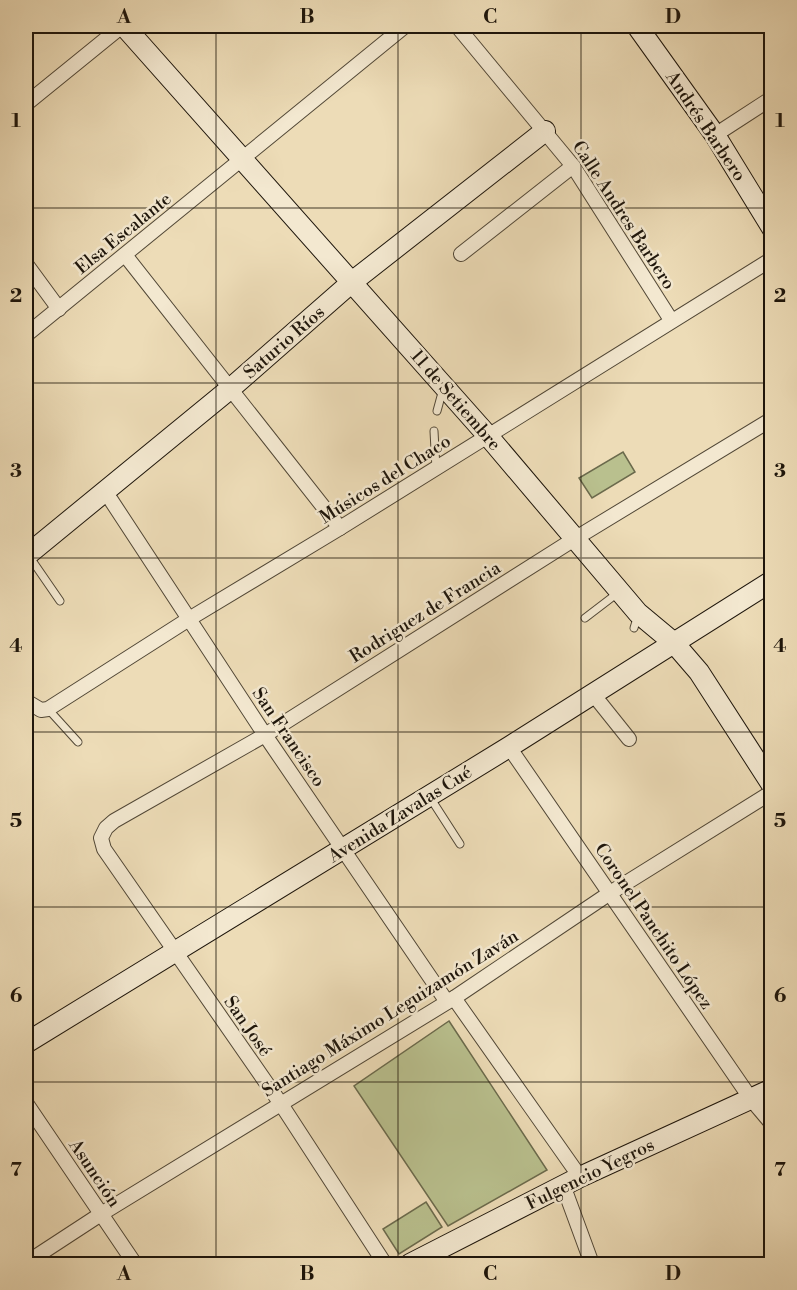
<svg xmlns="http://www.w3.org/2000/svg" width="797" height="1290" font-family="'Libre Bodoni',serif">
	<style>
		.pitch { fill: #b9c08e; stroke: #6b6a4c; stroke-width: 1.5 }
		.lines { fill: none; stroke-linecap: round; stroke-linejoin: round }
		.lane-casing { stroke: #514736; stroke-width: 9 }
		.street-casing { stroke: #514736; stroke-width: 16 }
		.secondary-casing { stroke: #1d150b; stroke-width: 22 }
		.lane { stroke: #f3e8d0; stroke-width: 7 }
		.street { stroke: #f3e8d0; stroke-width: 14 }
		.secondary { stroke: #f3e8d0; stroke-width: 20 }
		.grid { fill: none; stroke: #1d150b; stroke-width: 1.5; stroke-opacity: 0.55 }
		.labels { text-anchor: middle; stroke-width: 5; stroke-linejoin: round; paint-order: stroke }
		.street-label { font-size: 18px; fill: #1d150b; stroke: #f3e8d0 }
		.neatline { fill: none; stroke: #1d150b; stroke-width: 2 }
		.grid-label { font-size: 20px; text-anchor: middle; font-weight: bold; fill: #1d150b }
	</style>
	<rect width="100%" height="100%" fill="#eddcb7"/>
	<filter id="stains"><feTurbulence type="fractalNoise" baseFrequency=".00333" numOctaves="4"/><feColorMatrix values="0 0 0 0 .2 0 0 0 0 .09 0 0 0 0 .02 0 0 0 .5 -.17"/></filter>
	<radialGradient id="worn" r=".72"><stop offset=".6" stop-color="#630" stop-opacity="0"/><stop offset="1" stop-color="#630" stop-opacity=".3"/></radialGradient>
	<g class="pitch">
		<polygon points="623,452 635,472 592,498 579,478"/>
		<polygon points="449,1021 547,1170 448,1226 354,1086"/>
		<polygon points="426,1202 442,1227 399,1254 383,1229"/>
	</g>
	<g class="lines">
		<defs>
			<g id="lane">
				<polyline points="437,411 443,389"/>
				<polyline points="434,431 436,469"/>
				<polyline points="29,556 60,601"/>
				<polyline points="585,618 619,592"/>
				<polyline points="634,628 638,615"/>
				<polyline points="48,709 78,742"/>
				<polyline points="431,799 460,844"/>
			</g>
			<g id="street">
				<polyline points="457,26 573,166 671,320"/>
				<polyline points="26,104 122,26"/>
				<polyline points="715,135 772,98"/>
				<polyline points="461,254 573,166"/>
				<polyline points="125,255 340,528"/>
				<polyline points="26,264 59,309"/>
				<polyline points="26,335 405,26"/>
				<polyline points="105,491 265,735 447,1002"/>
				<polyline points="593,694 629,739"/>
				<polyline points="26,701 41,710 48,709 189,619 340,528 772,259"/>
				<polyline points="509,747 751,1099 772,1124"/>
				<polyline points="454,998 580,1177"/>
				<polyline points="26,1103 135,1264"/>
				<polyline points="563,1185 592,1264"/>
				<polyline points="26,1263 101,1214 454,998 610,893 772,792"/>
				<polyline points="385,1264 281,1104 104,849 101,838 106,828 114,821 265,735 576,538 772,419"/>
			</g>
			<g id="secondary">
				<polyline points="124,26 488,436 638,613 674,643 699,672 772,785"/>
				<polyline points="637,26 715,135 772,228"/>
				<polyline points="26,556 231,388 352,282 545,131"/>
				<polyline points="26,1043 509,747 772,581"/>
				<polyline points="410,1264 580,1177 772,1089"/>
			</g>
		</defs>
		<use href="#lane" class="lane-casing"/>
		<use href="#street" class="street-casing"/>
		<use href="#secondary" class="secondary-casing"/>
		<use href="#lane" class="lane"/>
		<use href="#street" class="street"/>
		<use href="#secondary" class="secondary"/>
	</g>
	<path class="grid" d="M216 26V1264M398 26V1264M581 26V1264M26 208H772M26 383H772M26 558H772M26 732H772M26 907H772M26 1082H772"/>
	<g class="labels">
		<g class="street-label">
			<text transform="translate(706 126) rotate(56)" y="6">Andrés Barbero</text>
			<text transform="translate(624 215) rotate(57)" y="6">Calle Andres Barbero</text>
			<text transform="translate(123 233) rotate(-39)" y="6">Elsa Escalante</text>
			<text transform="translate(284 342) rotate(-41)" y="6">Saturio Ríos</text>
			<text transform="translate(456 400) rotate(49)" y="6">11 de Setiembre</text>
			<text transform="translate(385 479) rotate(-32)" y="6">Músicos del Chaco</text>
			<text transform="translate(425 612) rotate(-32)" y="6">Rodriguez de Francia</text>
			<text transform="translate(289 737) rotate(56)" y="6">San Francisco</text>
			<text transform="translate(400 814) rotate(-32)" y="6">Avenida Zavalas Cué</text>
			<text transform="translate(654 926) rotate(56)" y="6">Coronel Panchito López</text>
			<text transform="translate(390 1013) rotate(-32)" y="6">Santiago Máximo Leguizamón Zaván</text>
			<text transform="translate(248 1026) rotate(55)" y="6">San José</text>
			<text transform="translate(95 1173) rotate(56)" y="6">Asunción</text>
			<text transform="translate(590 1174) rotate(-26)" y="6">Fulgencio Yegros</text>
		</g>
	</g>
	<rect width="797" height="1290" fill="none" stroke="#eddcb7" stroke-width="66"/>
	<rect x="33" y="33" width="731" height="1224" class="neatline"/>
	<g class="grid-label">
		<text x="124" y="23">A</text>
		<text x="307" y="23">B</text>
		<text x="490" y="23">C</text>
		<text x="673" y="23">D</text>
		<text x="16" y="127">1</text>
		<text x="780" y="127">1</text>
		<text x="16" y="302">2</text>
		<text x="780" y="302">2</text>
		<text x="16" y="477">3</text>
		<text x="780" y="477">3</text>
		<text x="16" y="652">4</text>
		<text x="780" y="652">4</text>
		<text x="16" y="827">5</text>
		<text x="780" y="827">5</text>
		<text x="16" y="1002">6</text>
		<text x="780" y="1002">6</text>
		<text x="16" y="1176">7</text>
		<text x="780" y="1176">7</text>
		<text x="124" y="1280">A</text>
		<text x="307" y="1280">B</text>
		<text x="490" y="1280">C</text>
		<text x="673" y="1280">D</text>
	</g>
	<rect width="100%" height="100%" filter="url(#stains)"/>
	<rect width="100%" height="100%" fill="url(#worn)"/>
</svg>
